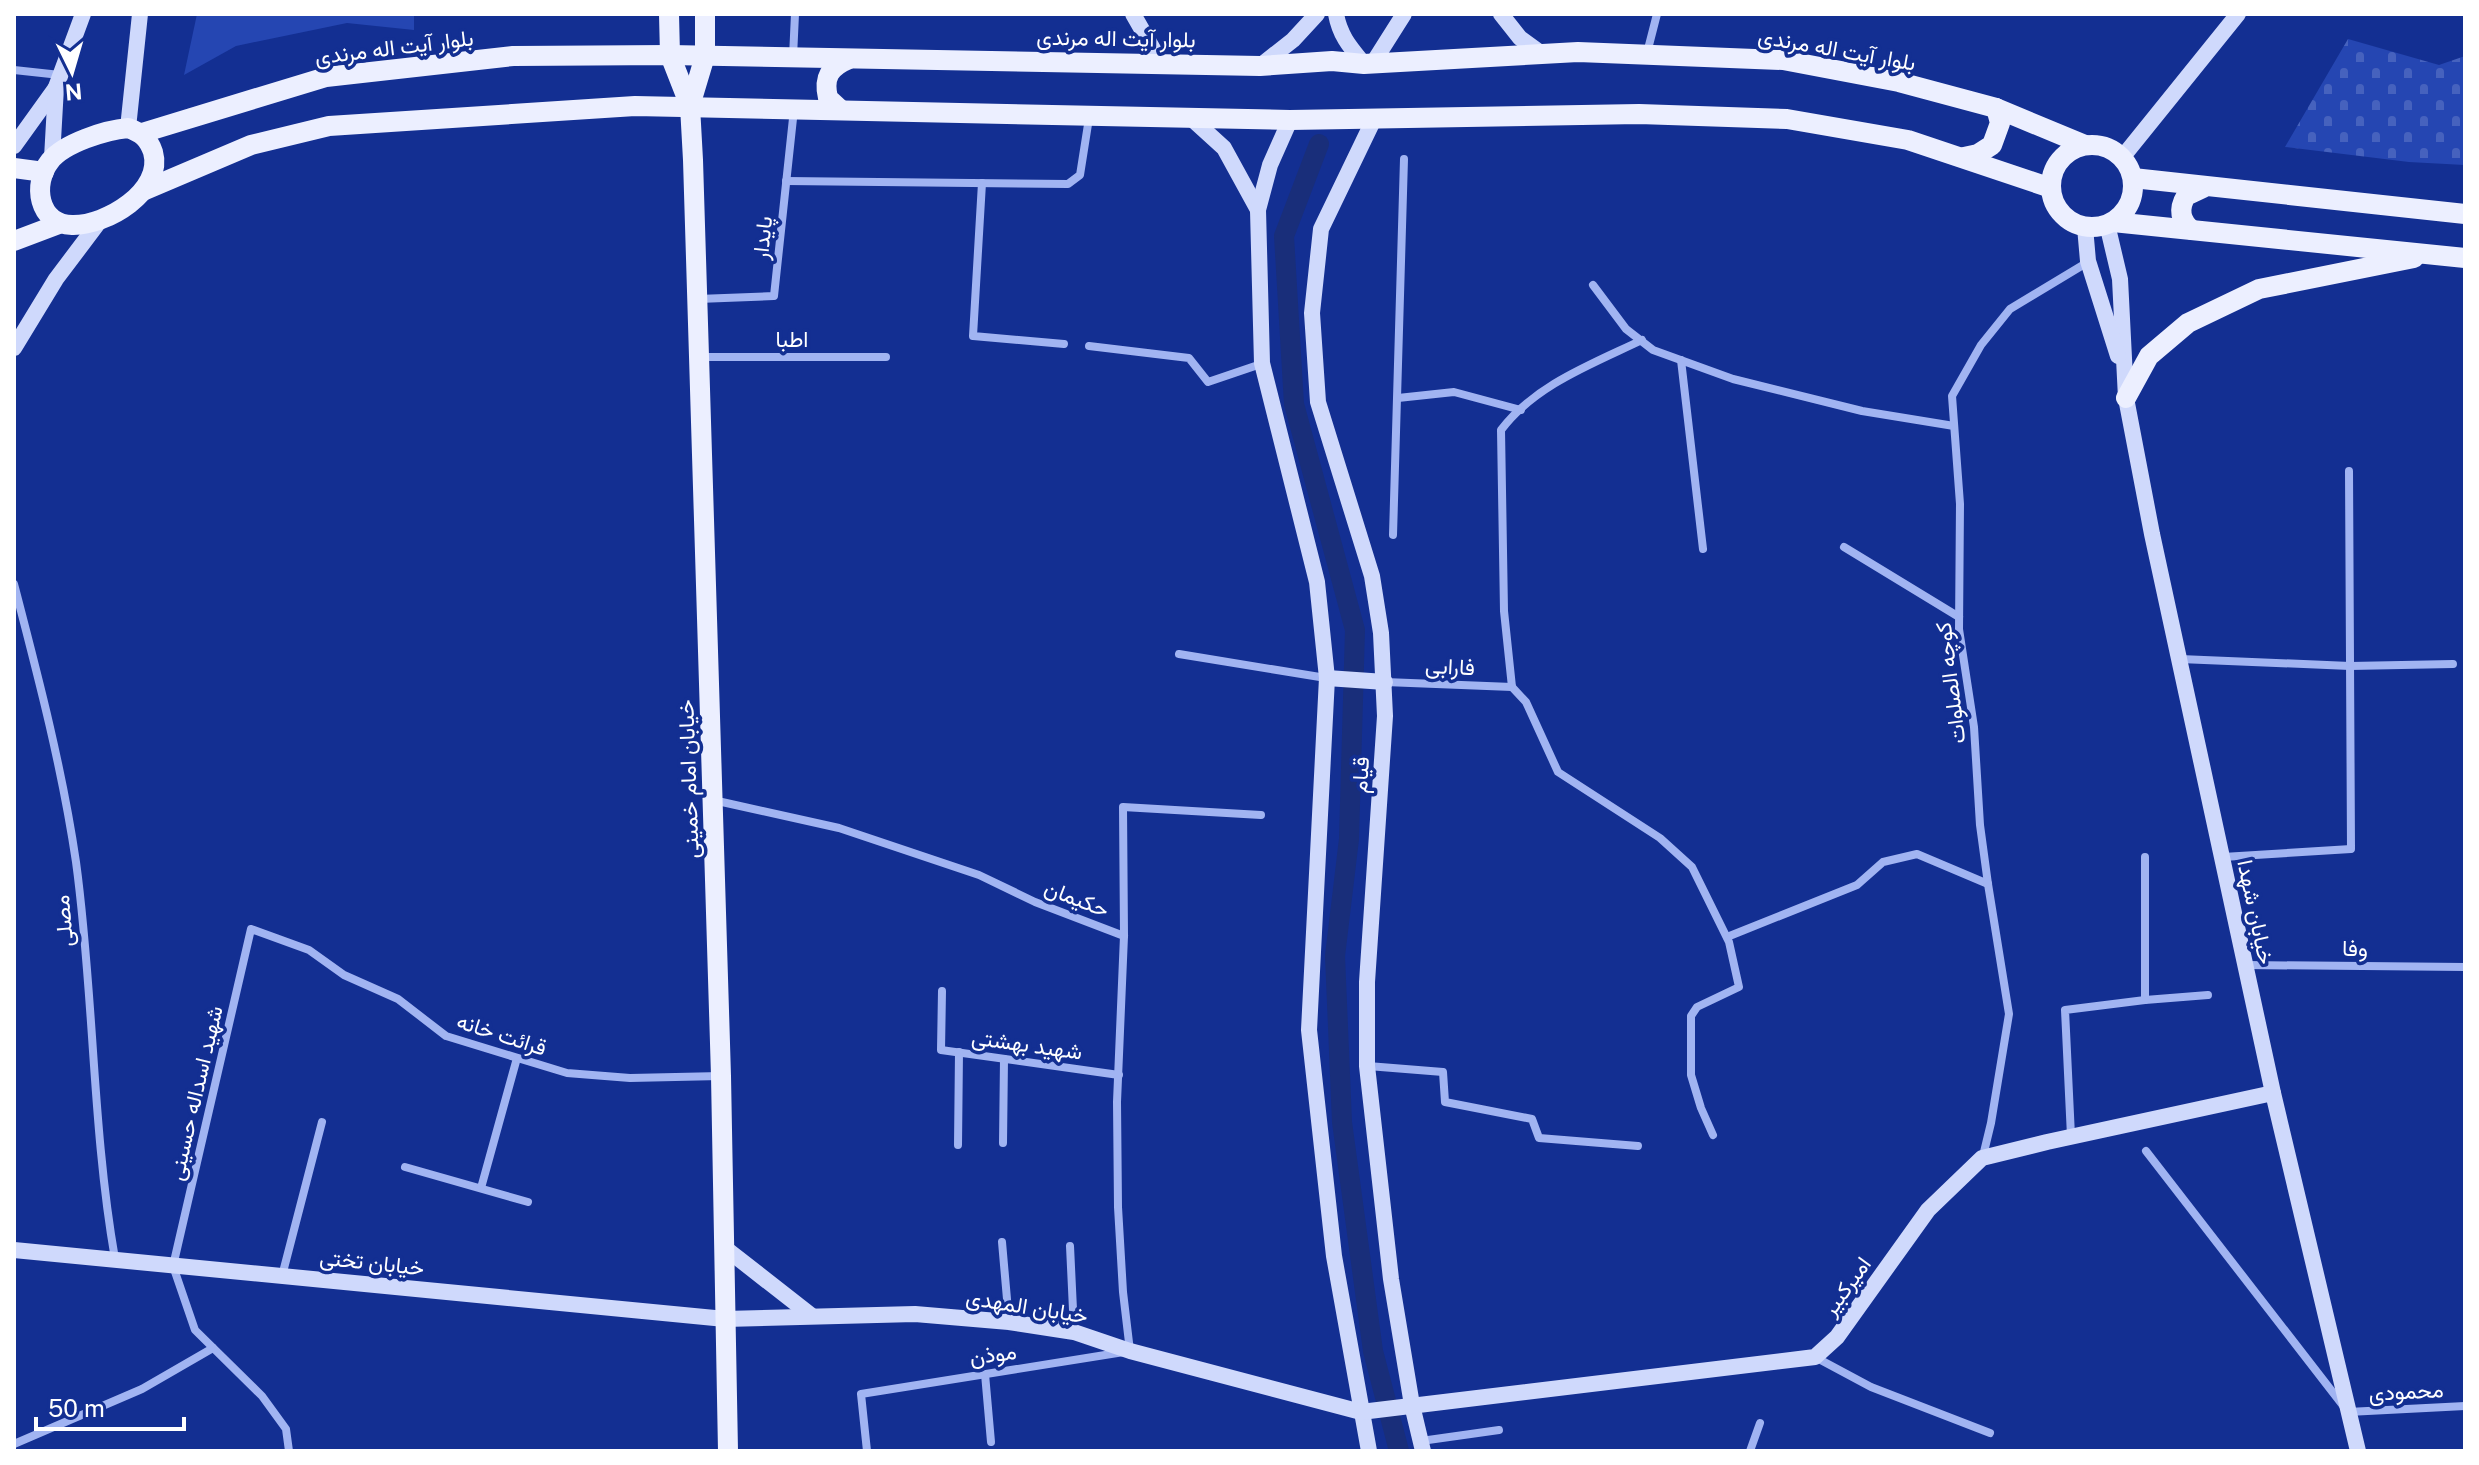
<svg xmlns="http://www.w3.org/2000/svg" width="2479" height="1465" font-family="'Public Sans',Vazirmatn,sans-serif">
	<style>
		.cemetery { fill: url(#cemetery-stones) }
		.green { fill: #2546b2 }
		.lines { fill: none; stroke-linecap: round; stroke-linejoin: round }
		.canal { stroke: #192e7a; stroke-width: 20 }
		.street { stroke: #a1b4f2; stroke-width: 8 }
		.secondary { stroke: #cfd9fc; stroke-width: 16 }
		.primary { stroke: #ecefff; stroke-width: 20 }
		.labels { text-anchor: middle; stroke-width: 7; stroke-linejoin: round; paint-order: stroke }
		.street-label { font-size: 22px; fill: #fff; stroke: #132f92 }
	</style>
	<defs>
		<pattern id="cemetery-stones" width="16" height="16" patternUnits="userSpaceOnUse" patternTransform="scale(2)"><rect width="16" height="16" fill="#2546b2"/><path d="M2 7V4a2 2 0 0 1 4 0v3zM10 15v-3a2 2 0 0 1 4 0v3z" fill="#4662be"/></pattern>
	</defs>
	<rect width="100%" height="100%" fill="#132f92"/>
	<polygon class="cemetery" points="2348,39 2439,65 2465,56 2465,165 2409,162 2285,147"/>
	<polygon class="green" points="197,14 414,14 414,30 347,23 236,46 184,75"/>
	<g class="lines">
		<polyline class="canal" points="1319,144 1284,236 1294,404 1355,630 1349,839 1335,956 1342,1122 1373,1351 1399,1451"/>
		<g class="street">
			<polyline points="1647,53 1657,14"/>
			<polyline points="793,57 795,14"/>
			<polyline points="14,70 60,75"/>
			<polyline points="786,181 1068,184 1080,175 1089,118"/>
			<polyline points="982,183 973,336 1064,344"/>
			<polyline points="1593,285 1626,329 1653,350 1733,379 1862,411 1954,426"/>
			<polyline points="698,299 774,296 794,109"/>
			<path d="M1642 340C1592 364 1535 385 1501 430L1504 611 1512 687 1526 702 1558 772 1660 838 1692 867 1729 942 1739 987 1697 1007 1691 1016V1075L1701 1108 1713 1135"/>
			<polyline points="1089,346 1189,358 1208,382 1261,364"/>
			<polyline points="700,357 886,357"/>
			<polyline points="1681,360 1703,549"/>
			<polyline points="1398,398 1454,392 1521,410"/>
			<polyline points="1393,535 1404,159"/>
			<polyline points="1844,547 1959,617"/>
			<path d="M14 584C38 676 62 767 76 862 94 993 92 1128 115 1259"/>
			<polyline points="1179,654 1326,678"/>
			<polyline points="2180,659 2350,666 2453,664"/>
			<polyline points="1385,682 1512,687"/>
			<polyline points="713,800 839,828 979,875 1035,902 1124,936"/>
			<polyline points="2223,857 2351,849 2349,471"/>
			<polyline points="1727,937 1857,885 1883,862 1917,854 1988,884"/>
			<polyline points="2246,965 2465,967"/>
			<polyline points="942,991 941,1050 1119,1075"/>
			<polyline points="2145,1000 2208,995"/>
			<polyline points="1368,1066 1443,1072 1445,1102 1532,1119 1539,1138 1638,1146"/>
			<polyline points="2071,1136 2065,1010 2145,1000 2145,857"/>
			<polyline points="1003,1143 1004,1059"/>
			<polyline points="958,1145 959,1052"/>
			<polyline points="2146,1151 2348,1412 2465,1406"/>
			<polyline points="1983,1156 1991,1123 2009,1014 1988,884 1980,825 1974,727 1959,629 1960,504 1952,396 1981,345 2010,309 2088,262"/>
			<polyline points="405,1167 528,1202"/>
			<polyline points="481,1188 517,1058"/>
			<polyline points="1002,1242 1009,1322"/>
			<polyline points="1070,1246 1074,1331"/>
			<polyline points="282,1276 322,1122"/>
			<polyline points="1815,1357 1871,1387 1990,1433"/>
			<polyline points="985,1374 991,1442"/>
			<polyline points="1421,1441 1499,1430"/>
			<polyline points="14,1444 142,1389 213,1348"/>
			<polyline points="289,1451 286,1429 262,1396 195,1330 173,1266 251,929 309,950 344,975 398,999 446,1036 567,1073 630,1078 721,1076"/>
			<polyline points="867,1451 861,1394 1130,1351 1123,1292 1118,1207 1117,1102 1124,936 1123,807 1261,815"/>
			<polyline points="1750,1451 1760,1423"/>
		</g>
		<g class="secondary">
			<polyline points="1133,14 1161,63"/>
			<path d="M1336 14C1340 36 1350 47 1364 64"/>
			<polyline points="1501,14 1520,38 1542,54"/>
			<polyline points="1373,63 1404,14"/>
			<polyline points="1260,66 1293,40 1317,14"/>
			<polyline points="1191,118 1224,148 1258,210"/>
			<polyline points="1374,119 1321,229 1312,313 1318,402 1372,576 1381,633 1385,716 1367,982 1367,1066 1391,1279 1412,1405 1423,1451"/>
			<polyline points="1290,120 1270,165 1258,210 1262,363 1317,582 1327,678 1309,1030 1334,1256 1369,1451"/>
			<polyline points="128,128 140,14"/>
			<polyline points="14,146 55,89"/>
			<polyline points="52,158 56,87 83,14"/>
			<polyline points="2121,159 2238,14"/>
			<polyline points="2107,224 2120,279 2126,398 2152,534 2273,1093 2358,1451"/>
			<polyline points="2085,227 2088,261 2118,356"/>
			<polyline points="14,348 56,279 102,218"/>
			<polyline points="1327,678 1385,682"/>
			<polyline points="725,1248 812,1316"/>
			<polyline points="14,1250 725,1319 915,1314 1009,1322 1074,1332 1130,1351 1361,1412 1815,1357 1837,1337 1928,1210 1982,1158 2047,1142 2273,1093"/>
		</g>
		<g class="primary">
			<polyline points="669,14 670,55 690,106 693,160 721,1076 728,1451"/>
			<polyline points="690,106 705,56 705,14"/>
			<path d="M841 110 828 98C823 77 830 67 849 59"/>
			<path d="M128 128C142 133 148 138 153 152 164 191 106 226 72 225 38 224 32 184 50 161 64 143 106 130 128 128Z"/>
			<polyline points="142,133 326,77 513,56 670,55 1260,66 1332,61 1364,64 1578,52 1783,60 1899,82 1996,108 2085,145"/>
			<circle cx="2092" cy="186" r="41"/>
			<polyline points="1964,157 1978,154 1992,145 2000,123 1996,108"/>
			<polyline points="14,168 44,172"/>
			<polyline points="2133,178 2465,214"/>
			<polyline points="145,190 251,145 329,126 635,106 1290,120 1639,114 1787,119 1908,140 2051,188"/>
			<polyline points="2113,222 2465,258"/>
			<path d="M2192 230C2180 221 2178 209 2186 196L2203 188"/>
			<polyline points="14,241 59,224"/>
			<polyline points="2126,398 2149,356 2188,323 2259,289 2414,258"/>
		</g>
	</g>
	<g class="labels">
		<g class="street-label">
			<text transform="translate(1116 38) rotate(1)" y="8">بلوار آیت اله مرندی</text>
			<text transform="translate(394 47) rotate(-7)" y="8">بلوار آیت اله مرندی</text>
			<text transform="translate(1837 49) rotate(10)" y="8">بلوار آیت اله مرندی</text>
			<text transform="translate(762 238) rotate(-84)" y="8">پایدار</text>
			<text x="792" y="347">اطبا</text>
			<text transform="translate(1450 666) rotate(3)" y="8">فارابی</text>
			<text transform="translate(1950 683) rotate(-97)" y="8">کوچه الصلوات</text>
			<text transform="translate(1360 775) rotate(-87)" y="8">قیام</text>
			<text transform="translate(688 779) rotate(-92)" y="8">خیابان امام خمینی</text>
			<text transform="translate(1077 898) rotate(21)" y="8">حکیمان</text>
			<text transform="translate(2256 912) rotate(78)" y="8">خیابان شهدا</text>
			<text transform="translate(63 921) rotate(-95)" y="8">مصلی</text>
			<text transform="translate(2355 948) rotate(1)" y="8">وفا</text>
			<text transform="translate(502 1034) rotate(18)" y="8">قرائت خانه</text>
			<text transform="translate(1027 1044) rotate(8)" y="8">شهید بهشتی</text>
			<text transform="translate(195 1093) rotate(-77)" y="8">شهید اسداله حسینی</text>
			<text transform="translate(372 1262) rotate(6)" y="8">خیابان تختی</text>
			<text transform="translate(1846 1286) rotate(-54)" y="8">امیرکبیر</text>
			<text transform="translate(1027 1306) rotate(9)" y="8">خیابان المهدی</text>
			<text transform="translate(993 1354) rotate(-8)" y="8">موذن</text>
			<text transform="translate(2406 1391) rotate(-3)" y="8">محمودی</text>
		</g>
	</g>
	<rect width="2479" height="1465" fill="none" stroke="#ffffff" stroke-width="32"/>
	<g transform="translate(72 72) rotate(175)" stroke="#132f92" stroke-width="6" paint-order="stroke">
	<path d="M0-6L14 30L0 20L-14 30Z" fill="#ffffff"/>
	<text y="-12" font-size="22" font-weight="bold" text-anchor="middle" fill="#ffffff">N</text>
	</g>
	<path d="M36 1417v12h148v-12" fill="none" stroke="#ffffff" stroke-width="4"/>
	<text x="48" y="1417" font-size="24" fill="#ffffff" stroke="#132f92" stroke-width="6" paint-order="stroke">50 m</text>
</svg>
